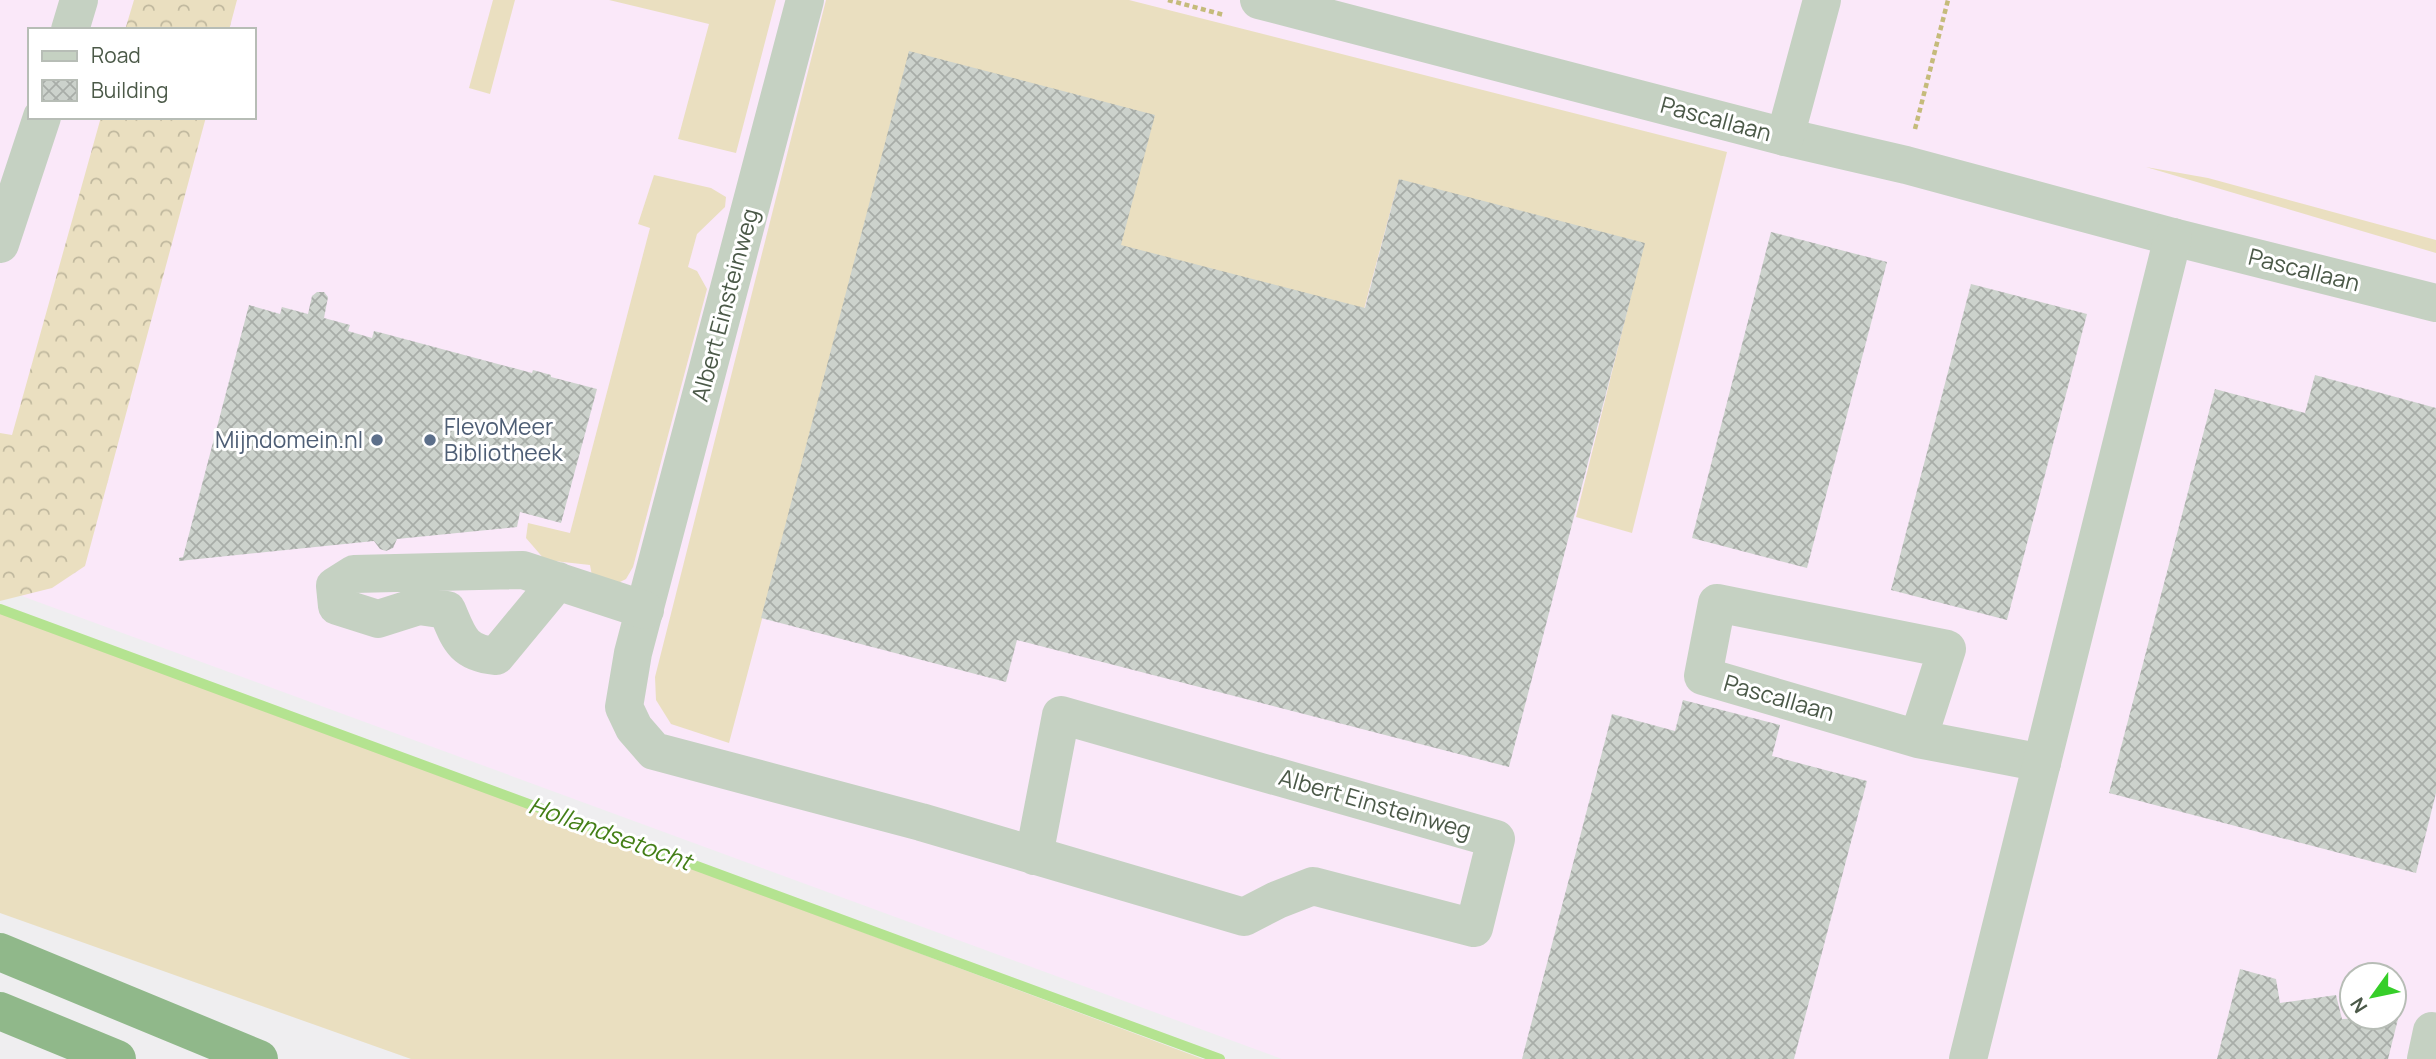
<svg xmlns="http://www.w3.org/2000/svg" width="2436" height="1059" font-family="Manrope,sans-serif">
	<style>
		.commercial { fill: #fae8f9; fill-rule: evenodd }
		.grass { fill: #eadfc0 }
		.forest { fill: url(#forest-crowns) }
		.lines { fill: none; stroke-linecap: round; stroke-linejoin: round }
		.stream { stroke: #b4e390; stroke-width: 10 }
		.building { fill: url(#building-cross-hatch) }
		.path { stroke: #c5bb7b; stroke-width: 4.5; stroke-dasharray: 5 3.5; stroke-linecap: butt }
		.minor { stroke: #c5d1c2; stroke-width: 38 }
		.highway { stroke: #90b88a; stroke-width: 38 }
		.service-dot { fill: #5c6f8a; stroke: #fff; stroke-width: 2.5 }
		.labels { text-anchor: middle; stroke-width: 6; stroke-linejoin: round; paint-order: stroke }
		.street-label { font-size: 23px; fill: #4b5948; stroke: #fff }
		.service-label { font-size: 23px; fill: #4e5e75; stroke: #fff; text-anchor: start }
		.water-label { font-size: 24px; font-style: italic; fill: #447f17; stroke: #fff }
	</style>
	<defs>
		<pattern id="forest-crowns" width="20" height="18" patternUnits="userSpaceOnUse" patternTransform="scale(1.75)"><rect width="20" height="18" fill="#eadfc0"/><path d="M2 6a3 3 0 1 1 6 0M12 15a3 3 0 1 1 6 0" fill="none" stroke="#c0b89e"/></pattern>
		<pattern id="building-cross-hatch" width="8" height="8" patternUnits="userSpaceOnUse" patternTransform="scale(1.75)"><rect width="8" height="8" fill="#ccd2cc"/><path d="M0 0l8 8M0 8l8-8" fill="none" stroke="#a8ada8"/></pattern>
	</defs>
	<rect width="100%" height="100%" fill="#efeef0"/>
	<path class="commercial" d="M0 0H2436V1059H1282L0 588ZM30 30H254V117H30ZM2352 975H2394V1017H2352Z"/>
	<g class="grass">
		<polygon points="493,0 515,0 490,94 469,88"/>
		<polygon points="609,0 776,0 736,153 678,139 709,24"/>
		<polygon points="826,0 1129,0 1727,152 1632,533 1576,517 1643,247 1398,183 1363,313 1119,249 910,63 729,743 671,724 656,700 655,677"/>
		<polygon points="2146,167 2208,178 2436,240 2436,253"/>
		<polygon points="654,175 711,188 726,197 725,207 697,234 688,267 697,271 707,289 633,567 626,579 614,585 593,581 590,565 545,560 526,538 528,523 570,533 650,228 638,224"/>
		<polygon points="0,610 1203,1059 411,1059 0,913"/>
	</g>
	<g class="forest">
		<polygon points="134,0 237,0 229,30 125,30"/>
		<polygon points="101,117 206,117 85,566 52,588 0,601 0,433 12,435"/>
	</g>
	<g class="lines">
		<polyline class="stream" points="0,609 1220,1059"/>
	</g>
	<g class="building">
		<polygon points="909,51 1155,115 1121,245 1365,308 1399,179 1645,243 1509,767 1017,640 1006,682 761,618"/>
		<polygon points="1771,232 1887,262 1807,568 1692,538"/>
		<polygon points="1971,284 2087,314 2007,620 1891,590"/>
		<polygon points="317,292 324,292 328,297 324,318 350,325 348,331 372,338 374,331 382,333 532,373 533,370 551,375 551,377 597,389 561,523 520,512 517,527 397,539 393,548 386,551 380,549 374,541 179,561 179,558 183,557 249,305 280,314 282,307 308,314 312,296"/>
		<polygon points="2315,375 2436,408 2436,793 2416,873 2109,793 2215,389 2305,413"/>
		<polygon points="1683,700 1780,725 1772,756 1867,781 1794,1059 1522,1059 1612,714 1675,731"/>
		<polygon points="2240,969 2276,979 2280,1003 2336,995 2342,1019 2394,1017 2394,1011 2400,1011 2388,1059 2217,1059"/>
	</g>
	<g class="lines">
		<g class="path">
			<polyline points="1168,0 1224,15"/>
			<polyline points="1915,129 1948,0"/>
		</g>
		<g class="minor">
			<polyline points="805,0 633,653 624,707 634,728 654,751 921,822 1244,917 1277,900 1313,886 1474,928 1496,839 1061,715 1034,856"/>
			<polyline points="1259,0 1785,137 1906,165 2173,237 2436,303"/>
			<polyline points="70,30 79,0"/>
			<polyline points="1785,137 1822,0"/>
			<polyline points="0,244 42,117"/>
			<path d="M558 581 496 656C462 653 459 638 447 610L419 606 378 619 337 606 335 586 354 574 523 570 645 610"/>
			<polyline points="1918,739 1947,649 1717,603 1703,676 1918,739 2042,763"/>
			<polyline points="1968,1059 2173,237"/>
			<polyline points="2426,1059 2432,1031"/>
		</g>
		<g class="highway">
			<polyline points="0,952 259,1059"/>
			<polyline points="0,1011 117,1059"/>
		</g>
	</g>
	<g class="service-dot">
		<circle cx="377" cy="440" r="7"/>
		<circle cx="430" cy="440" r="7"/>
	</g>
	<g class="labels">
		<g class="street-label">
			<text transform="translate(1716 119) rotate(15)" y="8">Pascallaan</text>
			<text transform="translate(2304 270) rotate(14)" y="8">Pascallaan</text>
			<text transform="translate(725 305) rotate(-75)" y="8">Albert Einsteinweg</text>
			<text transform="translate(1779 698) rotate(16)" y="8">Pascallaan</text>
			<text transform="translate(1375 804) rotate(16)" y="8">Albert Einsteinweg</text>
		</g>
		<g class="service-label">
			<text x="444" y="435">FlevoMeer<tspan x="444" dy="26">Bibliotheek</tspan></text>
			<text x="363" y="448" text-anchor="end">Mijndomein.nl</text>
		</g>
		<g class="water-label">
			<text transform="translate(610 834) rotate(20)" y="8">Hollandsetocht</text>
		</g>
	</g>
	<rect x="28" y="28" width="228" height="91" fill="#ffffff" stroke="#b7bdb6" stroke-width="2"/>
	<rect x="42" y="51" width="35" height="10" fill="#c5d1c2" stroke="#b7bdb6" stroke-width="2"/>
	<text x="91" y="63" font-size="21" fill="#4b5948">Road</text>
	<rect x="42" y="80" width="35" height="21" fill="url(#building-cross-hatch)" stroke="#b7bdb6" stroke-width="2"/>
	<text x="91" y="98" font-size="21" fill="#4b5948">Building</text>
	<g transform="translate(2373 996) rotate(237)"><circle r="33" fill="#ffffff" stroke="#b7bdb6" stroke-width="2"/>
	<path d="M0-5L12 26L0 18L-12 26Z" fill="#36ce29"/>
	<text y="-10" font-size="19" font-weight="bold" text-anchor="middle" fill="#4b5948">N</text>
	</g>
</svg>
